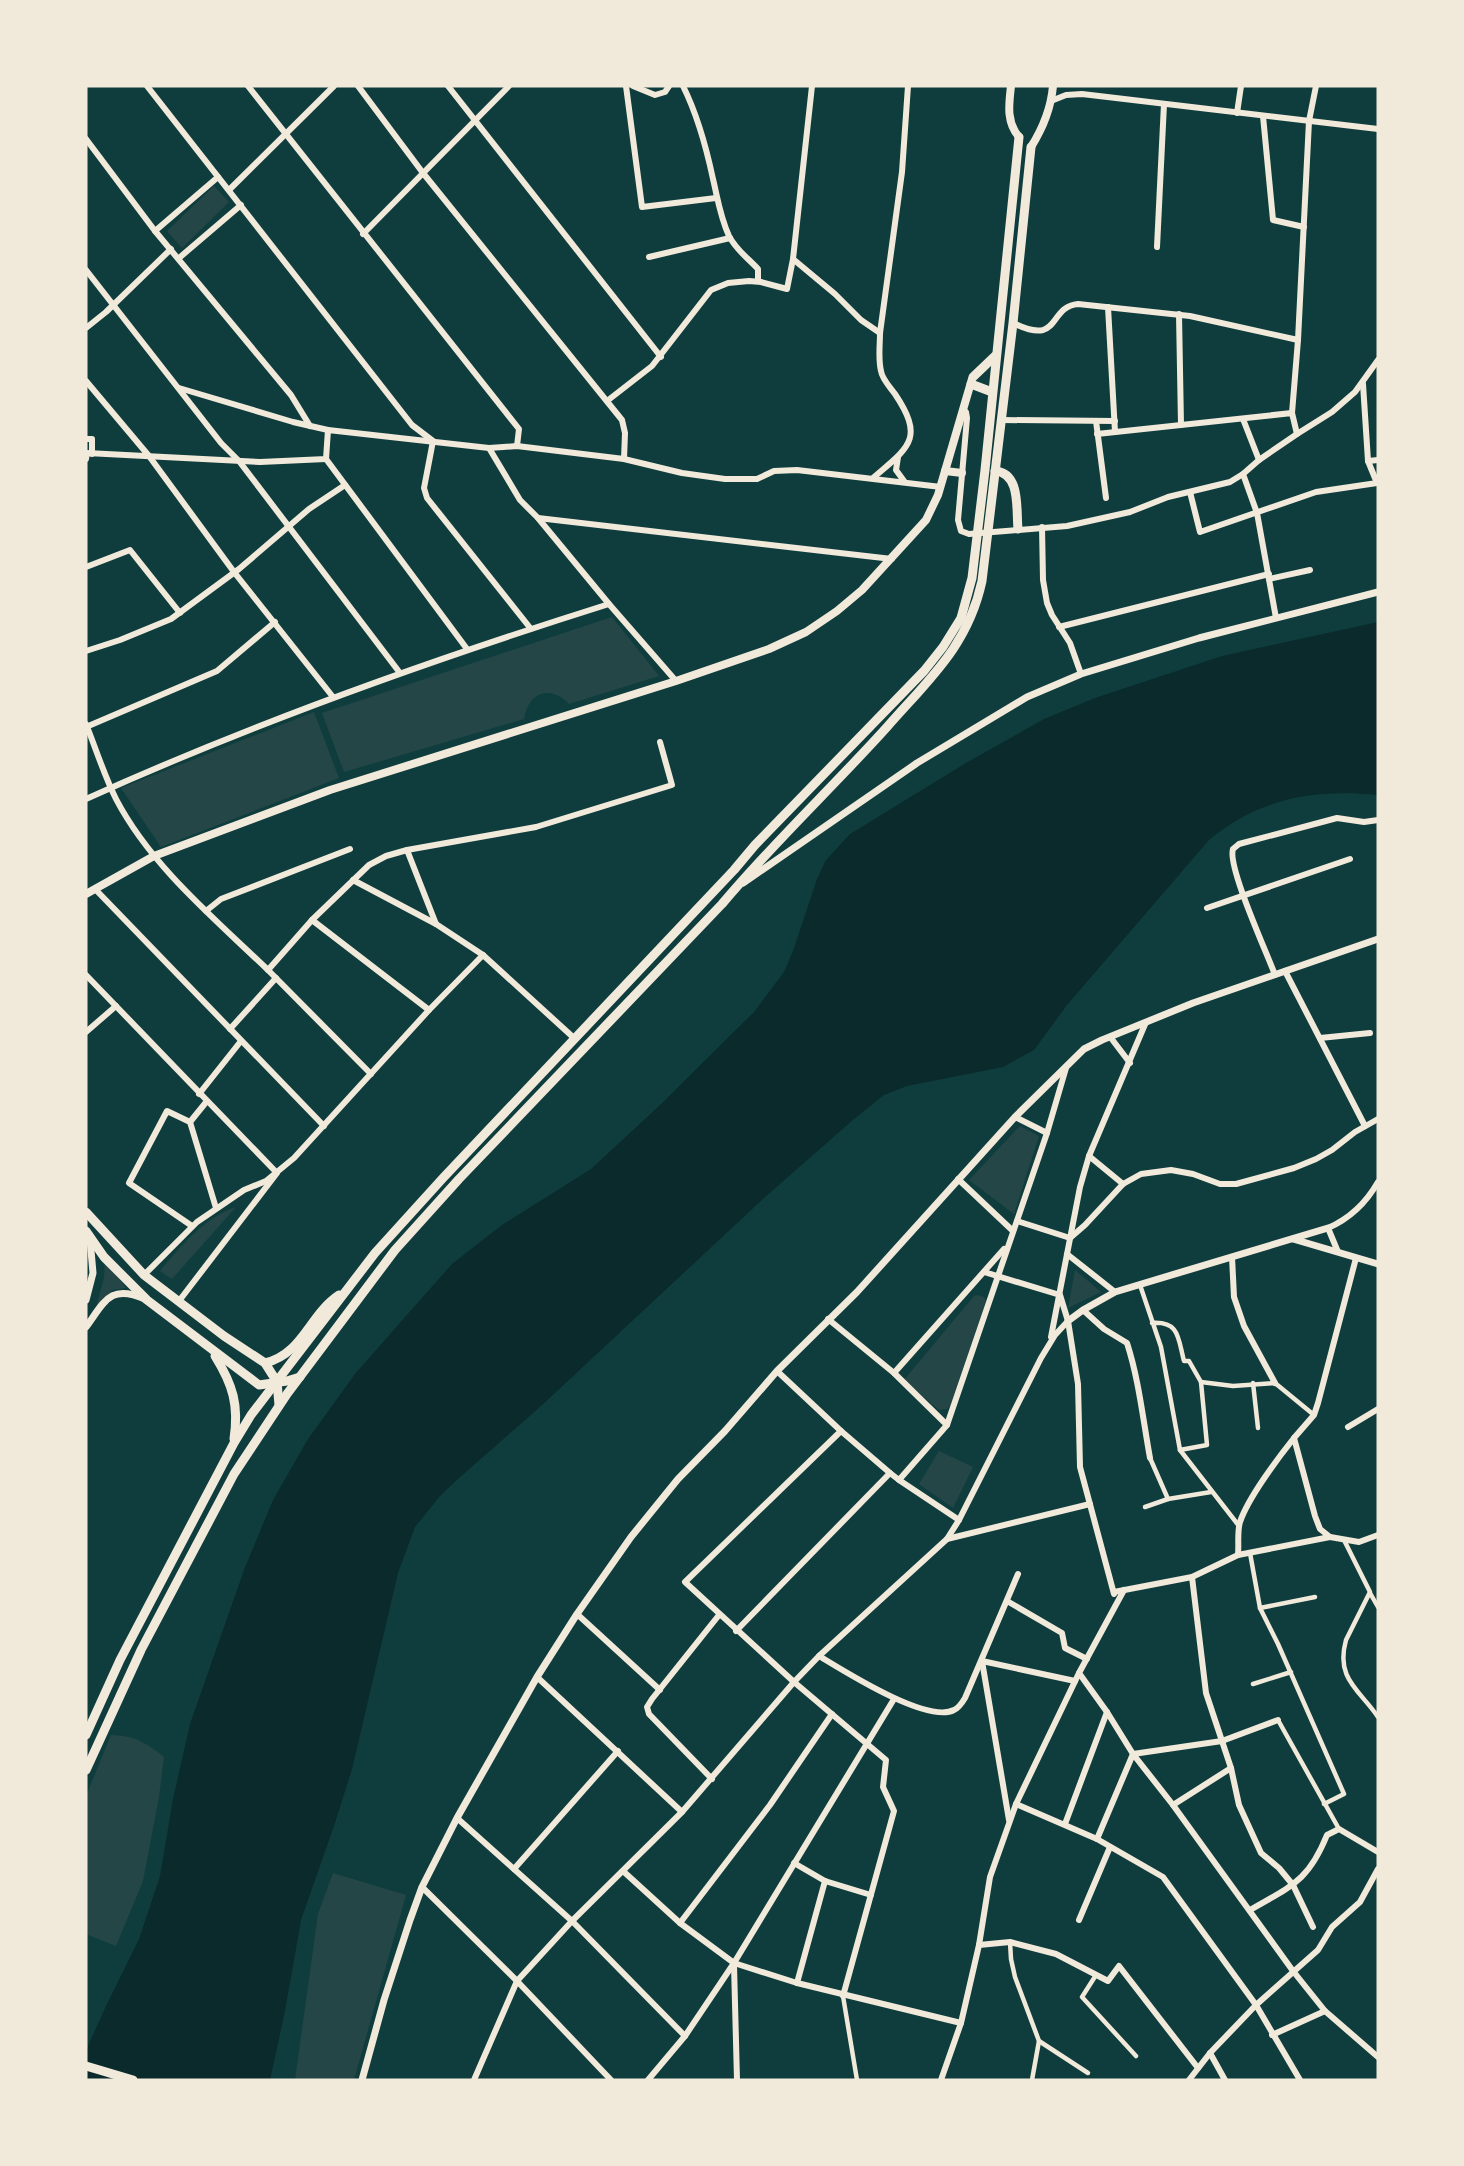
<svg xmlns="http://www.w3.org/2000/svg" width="1464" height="2166" font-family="'Zilla Slab',serif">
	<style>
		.green { fill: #244646 }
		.water { fill: #0a2a2b }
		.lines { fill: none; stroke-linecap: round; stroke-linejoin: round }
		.pedestrian { stroke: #f1e9da; stroke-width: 4.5 }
		.minor { stroke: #f1e9da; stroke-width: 6 }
		.tertiary { stroke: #f1e9da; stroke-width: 7 }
		.secondary { stroke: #f1e9da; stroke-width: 8 }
		.primary { stroke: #f1e9da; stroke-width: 9 }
	</style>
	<rect width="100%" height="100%" fill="#0f3d3e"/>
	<g class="green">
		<polygon points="214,186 229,202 182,248 167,231"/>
		<path d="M612 617 659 676 569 704C550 684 528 693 524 719L344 772 322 713Z"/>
		<polygon points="314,712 339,778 161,847 121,788"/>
		<polygon points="1020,1126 1039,1136 1014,1214 969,1180"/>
		<path d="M236 1207 172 1279 160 1271C181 1246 205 1217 236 1207Z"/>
		<polygon points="105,1260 126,1288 112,1290 95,1311 104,1278"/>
		<polygon points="1075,1270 1101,1292 1068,1308"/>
		<polygon points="977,1295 984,1297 986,1301 950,1406 947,1409 939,1410 904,1380 974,1296"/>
		<polygon points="939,1451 973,1467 953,1508 919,1484"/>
		<path d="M111 1735C135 1736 145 1742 164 1757L159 1797 143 1881 116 1946 86 1934V1796Z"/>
		<polygon points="333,1873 406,1895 354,2080 295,2080 318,1914"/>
	</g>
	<path class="water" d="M1378 622V795C1313 789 1260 798 1209 840L1067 1005 1034 1050 1003 1067 907 1086 884 1095 854 1119 764 1198 541 1406 459 1478 440 1496 415 1527 398 1573 352 1769 335 1823 301 1920 285 2011 270 2080H86V2056L88 2046 106 2006 139 1939 160 1876 173 1799 190 1724 244 1570 273 1500 308 1439 355 1374 406 1316 452 1264 502 1225 591 1169 658 1107 754 1012 784 972 793 951 817 879 826 860 850 834 966 763 1044 719 1095 698 1222 656Z"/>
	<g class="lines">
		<g class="pedestrian">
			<path d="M1140 1285 1161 1347 1180 1450 1207 1445 1201 1382 1189 1361H1184C1178 1339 1180 1321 1152 1323"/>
			<polyline points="1201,1382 1233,1386 1275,1383 1314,1415"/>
			<polyline points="1253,1383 1258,1428"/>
			<polyline points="1180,1450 1239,1526"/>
			<polyline points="1150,1458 1168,1499 1211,1492"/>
			<polyline points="1145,1507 1168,1499"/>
			<path d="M1344 1540 1370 1592 1346 1640C1335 1679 1360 1690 1378 1717"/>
			<polyline points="1250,1553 1260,1608 1278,1644 1344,1794 1324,1804"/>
			<polyline points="1370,1593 1378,1607"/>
			<polyline points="1260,1608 1315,1597"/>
			<polyline points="1253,1684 1291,1672"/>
			<polyline points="1278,1720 1339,1829"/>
			<polyline points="1010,1942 1011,1959 1015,1977 1039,2041 1032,2080"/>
			<polyline points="1096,1975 1082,1997 1136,2056"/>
			<polyline points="843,1996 857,2080"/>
			<polyline points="1039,2041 1088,2073"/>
		</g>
		<g class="minor">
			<polyline points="147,86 412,425 433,441 424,488 427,498 531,629"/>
			<polyline points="248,86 519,429 517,446"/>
			<polyline points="358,86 423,173 622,420 625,433 624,459"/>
			<polyline points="448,86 661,357"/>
			<polyline points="626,86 642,207 716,198"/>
			<polyline points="633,86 655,95 665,92 669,86"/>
			<path d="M683 86C698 116 706 146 713 179 718 200 720 216 729 236 736 250 748 258 758 269V281"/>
			<polyline points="812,86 793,259 835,294 861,320 880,333"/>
			<polyline points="1051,101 1066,95 1082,94 1378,129"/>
			<polyline points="1237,113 1241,86"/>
			<polyline points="1263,116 1273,220 1304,227"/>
			<polyline points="86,139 155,231 291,395 310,426"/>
			<polyline points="229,190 334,86"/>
			<polyline points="155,231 218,177"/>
			<polyline points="363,234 509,86"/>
			<polyline points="1157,247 1164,104"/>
			<polyline points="649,257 730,238"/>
			<polyline points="179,258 241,205"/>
			<polyline points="86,270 221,443 239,461 400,673"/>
			<polyline points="1108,307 1115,432"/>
			<polyline points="1179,314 1181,425"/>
			<path d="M1013 323C1062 347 1047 307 1078 304L1190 316 1298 340"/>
			<polyline points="86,328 106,312 171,249"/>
			<polyline points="86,381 149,456 234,572 333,697"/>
			<polyline points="179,388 293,422 328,430"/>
			<polyline points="607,401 652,366 711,290 728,283 749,281 761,282 787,289 793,259"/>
			<polyline points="963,409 966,412 967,418 958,520 961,531 969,534 1067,526 1130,512 1168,497 1230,482 1243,474 1259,460 1297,434"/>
			<polyline points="1292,413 1298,340 1309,121 1316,86"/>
			<polyline points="1243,419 1259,460"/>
			<polyline points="1002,420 1115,421"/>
			<polyline points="1096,421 1106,498"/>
			<polyline points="1097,434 1292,413 1297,434 1332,412 1355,392 1378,360"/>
			<polyline points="86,439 92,439 92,454"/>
			<polyline points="489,448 517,446 624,459 682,473 725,479 757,479 774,471 797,470 941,487"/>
			<polyline points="898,457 896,470 904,481"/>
			<polyline points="86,459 87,453 260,462 326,459 328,430 489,448 520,500 538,518 892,559"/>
			<polyline points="326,459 467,649"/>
			<polyline points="1368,461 1378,460"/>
			<polyline points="1243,474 1257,513 1276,618"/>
			<path d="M873 478C909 447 925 439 895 394 890 387 882 379 881 371 878 359 880 345 880 333L902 172 908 86"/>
			<polyline points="1190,492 1200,532 1316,492 1377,483 1368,461 1363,384"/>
			<polyline points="538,518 609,604 676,681"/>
			<polyline points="1042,527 1043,580 1047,603 1052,615 1070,643 1081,674"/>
			<polyline points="86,567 130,550 180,613"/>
			<polyline points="1269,579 1310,570"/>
			<polyline points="1059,627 1269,574"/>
			<polyline points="86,651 120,640 171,619 239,569 309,509 345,485"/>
			<path d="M86 724C96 749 104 775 116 799 151 866 214 918 268 970L312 920 429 1010 294 1158 266 1181 244 1190 197 1222 144 1275"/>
			<polyline points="86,727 217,671 275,622"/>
			<path d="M86 799C256 722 431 660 609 604"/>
			<polyline points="407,850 436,924"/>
			<polyline points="353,880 436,924 483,955 574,1038"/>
			<polyline points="96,890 324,1126"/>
			<polyline points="1207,908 1350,859"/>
			<polyline points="206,911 221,899 350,849"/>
			<polyline points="312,920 369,865 386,856 407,850 536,827 672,785 660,742"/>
			<polyline points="268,970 371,1074"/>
			<polyline points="1285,971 1365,1126"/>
			<polyline points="86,975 277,1173 179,1301"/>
			<path d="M1275 975C1267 953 1227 866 1233 849L1239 844 1337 818 1364 822 1378 820"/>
			<polyline points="429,1010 483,955"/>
			<polyline points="230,1029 276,978"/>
			<polyline points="86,1032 116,1006"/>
			<polyline points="1111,1038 1130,1063"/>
			<polyline points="1320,1038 1370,1033"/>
			<polyline points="199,1094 241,1041"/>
			<polyline points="1015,1117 1047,1133"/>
			<polyline points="190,1122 207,1101"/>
			<polyline points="1089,1156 1123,1184"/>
			<polyline points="958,1179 1013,1231"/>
			<polyline points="1017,1221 1070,1238 1085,1225 1123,1184 1141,1174 1171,1170 1193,1174 1220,1184 1236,1184 1294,1168 1316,1159 1332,1150 1355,1132 1378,1119"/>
			<polyline points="192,1226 129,1183 167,1111 190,1122 216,1208"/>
			<path d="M1338 1252 1328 1228C1351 1218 1366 1203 1378 1182"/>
			<polyline points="1067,1254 1115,1292"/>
			<polyline points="1232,1257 1234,1297 1244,1326 1275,1383"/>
			<path d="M1083 1310 1104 1329 1127 1343C1139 1380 1143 1420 1150 1458"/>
			<polyline points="828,1319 894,1373 947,1425"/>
			<polyline points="1068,1321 1078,1384 1080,1467 1114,1594"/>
			<polyline points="1051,1337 1080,1187 1089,1156 1146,1022"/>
			<polyline points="777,1371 841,1431 685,1582 794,1682 886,1760 883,1787 894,1811 843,1996"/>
			<polyline points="894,1373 1004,1249"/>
			<polyline points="1348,1427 1378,1409"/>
			<polyline points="841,1431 890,1473"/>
			<polyline points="899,1480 959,1520"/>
			<polyline points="1330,1537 1359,1542 1378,1535"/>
			<polyline points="947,1539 1090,1504"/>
			<path d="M1238 1555C1239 1544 1237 1532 1240 1522 1248 1498 1278 1458 1294 1438"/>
			<polyline points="1192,1577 1206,1693 1231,1768 1239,1805 1261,1853 1279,1868 1293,1885 1313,1927"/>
			<polyline points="1124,1590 1079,1673 1107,1712 1133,1754 1173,1805 1293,1971 1325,2011 1378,2057"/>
			<polyline points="1114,1592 1192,1577 1238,1555 1330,1537 1320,1529 1315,1516 1294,1438 1314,1415 1318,1403 1356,1258"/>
			<polyline points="1007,1601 1062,1633 1065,1648 1087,1659"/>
			<polyline points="577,1614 660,1690"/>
			<polyline points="736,1631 890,1473 899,1480 947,1425 1047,1133 1066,1068"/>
			<path d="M819 1656C844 1671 927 1724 954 1710 959 1708 962 1703 965 1698L1018 1574"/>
			<polyline points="537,1677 682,1812"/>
			<polyline points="712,1779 649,1714 647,1707 652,1699 719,1615"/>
			<polyline points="1016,1804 1097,1839 1163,1877 1256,2005 1300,2080"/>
			<polyline points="1173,1805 1231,1768"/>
			<polyline points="457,1818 572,1921 685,2036"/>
			<polyline points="1009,1820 982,1661 1075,1681"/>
			<polyline points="1065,1824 1107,1712"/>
			<polyline points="1097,1839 1133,1754 1222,1741 1278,1720"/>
			<polyline points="794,1863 825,1881 871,1895"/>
			<polyline points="514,1869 618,1751"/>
			<polyline points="623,1871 680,1923 734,1963 797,1983 961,2023"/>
			<polyline points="422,1887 517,1981 611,2080"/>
			<path d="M1250 1910C1291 1886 1308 1882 1327 1835L1339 1829 1378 1852"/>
			<polyline points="1079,1920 1110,1847"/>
			<polyline points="680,1923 770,1805 832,1714"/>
			<polyline points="979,1945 1010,1942 1056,1954 1108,1981 1119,1966 1198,2068"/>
			<polyline points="734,1965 737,2080"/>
			<polyline points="797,1983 825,1881"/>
			<polyline points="1272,2035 1325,2011"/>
			<polyline points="1210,2053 1225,2080"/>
			<polyline points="474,2080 517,1981 572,1921 682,1812 794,1682 819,1656 947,1539 959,1520 1041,1358 1055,1335 1068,1321 1060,1295 984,1272"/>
			<polyline points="648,2080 685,2036 734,1963 894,1699"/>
			<polyline points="941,2080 961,2023 979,1945 990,1877 1016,1804 1079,1673"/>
			<polyline points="1189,2080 1210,2053 1256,2005 1318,1950 1332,1927 1360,1902 1378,1869"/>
		</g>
		<g class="tertiary">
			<polyline points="743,883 917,763 1027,697 1081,674 1199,638 1378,592"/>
			<polyline points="1293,1239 1378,1264"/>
			<polyline points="86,1300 93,1273 90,1239"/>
			<polyline points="1068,1321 1083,1310 1115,1292 1328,1228"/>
			<path d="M86 1327C105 1301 110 1284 145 1299"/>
			<polyline points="362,2080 384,2000 410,1920 422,1887 457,1818 537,1677 577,1614 631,1537 678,1479 725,1431 777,1371 857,1292 1015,1117 1084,1049 1102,1040 1193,1003 1378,939"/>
		</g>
		<g class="secondary">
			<path d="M1011 86C1009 104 1006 122 1019 137"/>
			<path d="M1031 147C1043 128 1051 108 1053 86"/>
			<polyline points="945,471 962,473"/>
			<polyline points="86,894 154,856 330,790 676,681 769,649 806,632 837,611 862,590 926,520 938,495 972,379"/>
		</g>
		<g class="primary">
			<polyline points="973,377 995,356"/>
			<polyline points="971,384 992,392"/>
			<path d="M995 471C1021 473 1016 509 1018 529"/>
			<polyline points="86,1212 144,1275 224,1336 265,1363 277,1382 279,1405"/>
			<polyline points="86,1231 104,1257 147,1300 259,1385 287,1381 300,1377"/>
			<path d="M215 1356C233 1385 239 1405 234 1439"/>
			<path d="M265 1363C303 1354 309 1315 339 1295"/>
			<polyline points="86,1735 120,1660 234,1443 251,1415 375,1253 443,1178 734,870 755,845 924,671 943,647 961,618 972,578 985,470 1019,137"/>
			<path d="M86 1770 141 1650 234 1474 287 1394 395 1250 459 1179 722 904C774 842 833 787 887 727 929 679 968 646 982 581L1013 323 1031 147"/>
			<polyline points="86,2066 133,2080"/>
		</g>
	</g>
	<rect width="1464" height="2166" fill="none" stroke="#f1e9da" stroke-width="175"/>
</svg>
